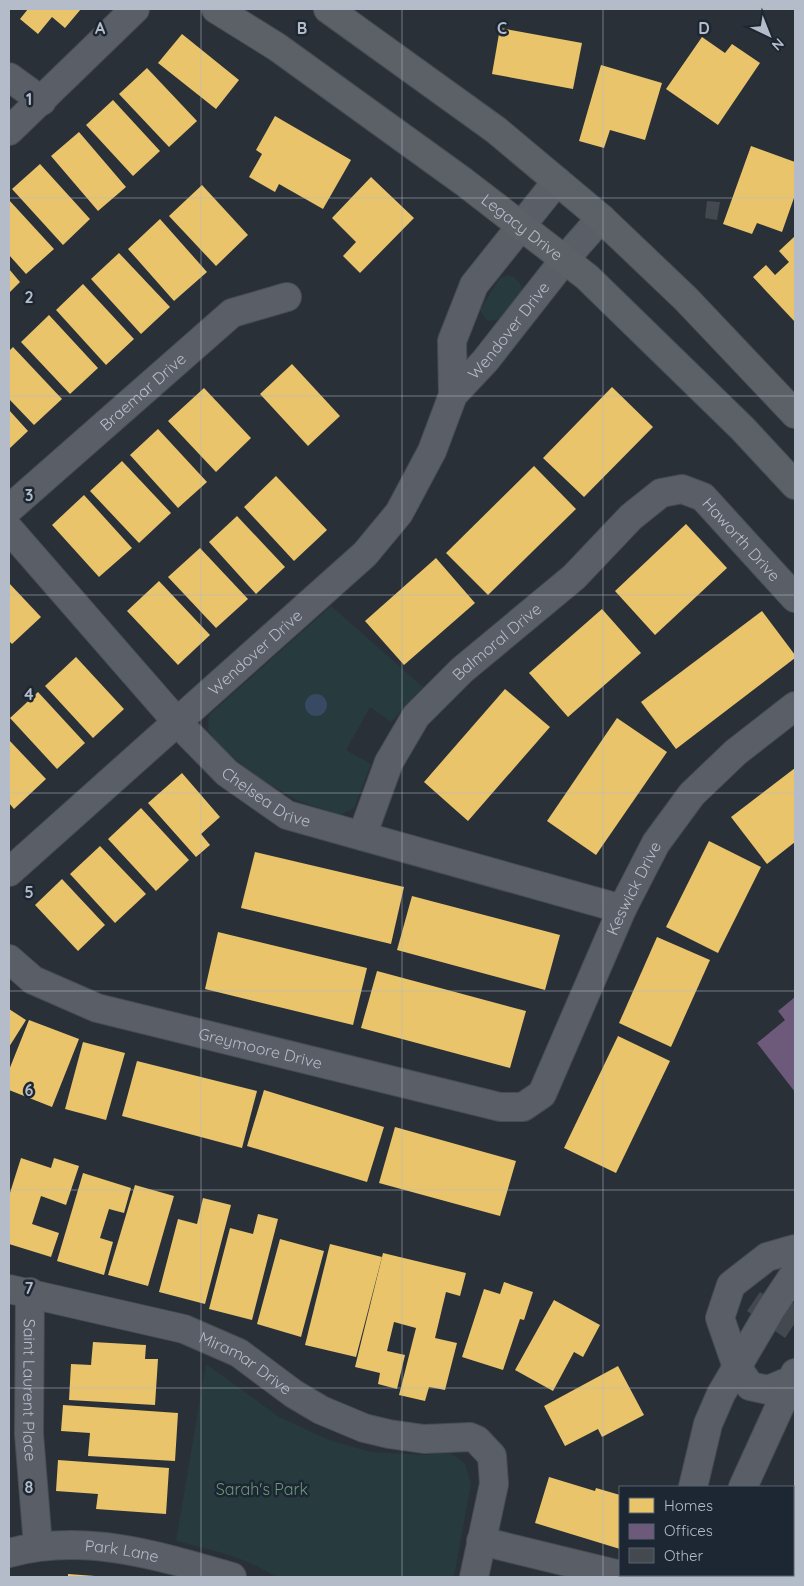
<svg xmlns="http://www.w3.org/2000/svg" width="804" height="1586" font-family="Quicksand,sans-serif">
	<style>
		.green { fill: #273a3e }
		.water { fill: #384963 }
		.homes { fill: #e9c46a }
		.offices { fill: #6d597a }
		.building { fill: #444950 }
		.lines { fill: none; stroke-linecap: round; stroke-linejoin: round }
		.minor-casing { stroke: #484c53; stroke-width: 30 }
		.major-casing { stroke: #484c55; stroke-width: 30 }
		.minor { stroke: #5a5e66; stroke-width: 28 }
		.major { stroke: #5c6168; stroke-width: 28 }
		.grid { fill: none; stroke: #b4bcc9; stroke-width: 1; stroke-opacity: 0.55 }
		.labels { text-anchor: middle; stroke-width: 5; stroke-linejoin: round; paint-order: stroke }
		.street-label { font-size: 16px; fill: #b4bcc9; stroke: #1d2633 }
		.park-label { font-size: 16px; fill: #6b9a76; stroke: #1d2633 }
		.grid-label { font-size: 16px; text-anchor: middle; font-weight: bold; fill: #b4bcc9; stroke: #1d2633; stroke-width: 5; stroke-linejoin: round; paint-order: stroke }
	</style>
	<rect width="100%" height="100%" fill="#2a3038"/>
	<g class="green">
		<path d="M509 275C536 288 514 305 501 319L487 321 480 310 500 278Z"/>
		<polygon points="331,606 423,687 391,722 370,707 346,750 371,764 354,808 340,815 299,801 255,776 217,744 208,730 209,715"/>
		<path d="M206 1364 279 1417 329 1440 371 1452 427 1455 444 1451 455 1456 465 1464 471 1483 454 1577H276C246 1557 211 1550 176 1541Z"/>
	</g>
	<circle class="water" cx="316" cy="705" r="11"/>
	<g class="homes">
		<polygon points="28,9 81,9 65,28 52,17 38,34 20,19"/>
		<polygon points="500,28 582,43 573,89 492,74"/>
		<polygon points="182,34 239,80 216,109 158,63"/>
		<polygon points="702,37 725,53 732,44 760,63 718,125 666,89"/>
		<polygon points="601,65 662,83 645,140 610,130 604,148 579,141"/>
		<polygon points="147,68 197,121 169,147 119,94"/>
		<polygon points="113,100 160,151 133,176 86,125"/>
		<polygon points="275,116 351,160 323,209 279,184 275,192 249,177 262,154 256,150"/>
		<polygon points="79,132 126,187 98,211 51,156"/>
		<polygon points="751,146 795,162 795,195 782,232 757,223 752,234 723,224"/>
		<polygon points="40,164 90,219 63,245 12,189"/>
		<polygon points="371,177 414,218 360,273 343,256 356,242 332,218"/>
		<polygon points="202,185 248,235 216,266 169,216"/>
		<polygon points="9,200 54,249 26,274 9,255"/>
		<polygon points="160,219 207,272 174,301 128,249"/>
		<polygon points="795,236 795,322 753,277 766,265 775,275 789,262 779,251"/>
		<polygon points="119,253 170,307 141,334 91,279"/>
		<polygon points="9,269 20,282 9,293"/>
		<polygon points="83,284 134,339 106,365 56,310"/>
		<polygon points="49,315 98,368 70,394 21,342"/>
		<polygon points="13,347 62,399 34,425 9,399 9,351"/>
		<polygon points="292,364 340,416 308,446 260,394"/>
		<polygon points="612,387 653,427 584,497 543,458"/>
		<polygon points="204,388 251,438 216,472 168,421"/>
		<polygon points="9,410 28,431 9,449"/>
		<polygon points="158,429 207,482 178,508 130,455"/>
		<polygon points="122,461 171,513 139,543 90,491"/>
		<polygon points="534,466 576,509 488,595 446,553"/>
		<polygon points="276,476 327,530 294,561 244,507"/>
		<polygon points="84,495 132,548 99,577 52,525"/>
		<polygon points="237,516 285,567 256,594 209,542"/>
		<polygon points="686,524 727,568 655,635 615,591"/>
		<polygon points="200,548 248,599 216,628 168,577"/>
		<polygon points="436,558 475,603 404,665 365,621"/>
		<polygon points="159,581 210,635 178,665 127,611"/>
		<polygon points="9,583 41,617 12,644 9,641"/>
		<polygon points="602,609 641,653 568,717 529,673"/>
		<polygon points="762,611 795,655 795,658 676,749 641,702"/>
		<polygon points="76,657 124,709 93,738 45,686"/>
		<polygon points="505,689 550,727 468,821 424,782"/>
		<polygon points="38,692 85,743 57,769 10,718"/>
		<polygon points="617,718 667,752 596,855 547,821"/>
		<polygon points="9,740 46,779 14,809 9,803"/>
		<polygon points="795,768 795,842 767,864 731,817"/>
		<polygon points="182,773 220,817 201,834 210,845 196,857 148,803"/>
		<polygon points="141,808 189,860 156,891 108,839"/>
		<polygon points="709,841 761,867 718,953 666,927"/>
		<polygon points="100,846 146,894 115,923 70,874"/>
		<polygon points="255,852 404,887 391,944 241,908"/>
		<polygon points="62,879 105,925 78,951 35,905"/>
		<polygon points="412,896 560,935 545,990 397,950"/>
		<polygon points="218,932 367,968 353,1025 205,989"/>
		<polygon points="657,937 710,960 671,1047 619,1023"/>
		<polygon points="377,971 526,1011 510,1068 361,1028"/>
		<polygon points="9,1009 26,1020 9,1047"/>
		<polygon points="29,1020 79,1039 52,1107 9,1090 9,1070"/>
		<polygon points="618,1036 670,1061 616,1173 564,1148"/>
		<polygon points="83,1042 125,1053 106,1120 65,1109"/>
		<polygon points="137,1061 257,1091 242,1148 122,1116"/>
		<polygon points="264,1090 384,1127 367,1182 247,1146"/>
		<polygon points="395,1127 516,1161 500,1216 379,1183"/>
		<polygon points="21,1158 51,1168 54,1158 79,1166 66,1205 41,1196 32,1224 59,1233 51,1257 9,1244 9,1196"/>
		<polygon points="83,1173 131,1188 124,1213 109,1209 100,1238 113,1242 104,1275 57,1261"/>
		<polygon points="135,1185 174,1196 148,1286 108,1275"/>
		<polygon points="203,1198 231,1205 205,1304 159,1292 178,1219 197,1224"/>
		<polygon points="258,1214 278,1219 252,1320 209,1309 230,1228 253,1234"/>
		<polygon points="280,1239 324,1251 301,1337 257,1324"/>
		<polygon points="330,1244 382,1257 356,1357 305,1345"/>
		<polygon points="383,1253 466,1273 460,1296 446,1292 435,1338 457,1343 445,1390 429,1387 425,1401 399,1395 416,1328 394,1322 387,1351 405,1355 397,1389 378,1384 380,1373 355,1367"/>
		<polygon points="504,1282 533,1292 524,1320 520,1319 503,1370 462,1357 484,1289 500,1294"/>
		<polygon points="554,1300 600,1325 583,1357 574,1352 553,1391 515,1370"/>
		<polygon points="93,1342 146,1345 145,1359 158,1359 155,1405 69,1400 71,1364 91,1365"/>
		<polygon points="618,1366 644,1415 602,1437 598,1429 565,1446 544,1406"/>
		<polygon points="63,1405 178,1413 175,1461 88,1456 90,1433 61,1431"/>
		<polygon points="58,1460 169,1468 166,1514 96,1509 98,1494 56,1491"/>
		<polygon points="549,1477 595,1491 596,1488 620,1495 620,1549 535,1523"/>
		<polygon points="795,1509 795,1577 766,1577 769,1575 793,1575 793,1512"/>
		<polygon points="68,1574 95,1576 95,1577 68,1577"/>
	</g>
	<polygon class="offices" points="795,997 795,1092 757,1043 785,1020 778,1011"/>
	<g class="building">
		<polygon points="707,201 720,202 717,220 705,218"/>
		<polygon points="760,1292 782,1307 787,1299 795,1304 795,1323 785,1338 747,1311"/>
	</g>
	<g class="lines">
		<defs>
			<g id="minor">
				<polyline points="9,77 42,101"/>
				<polyline points="9,131 135,9"/>
				<polyline points="453,395 452,341 474,285 557,181"/>
				<path id="s1" d="M9 509 232 313 287 297"/>
				<path id="s2" d="M9 529 178 723 227 773 287 815 622 909"/>
				<path id="s3" d="M362 836 389 762 416 716 462 670 574 577 631 517 661 493 682 489 703 497 795 598"/>
				<path id="s4" d="M9 872 365 554 399 513 432 451 453 395 485 361 565 259 601 218"/>
				<path id="s5" d="M9 959 33 980 97 1008 500 1107H523L542 1094 622 909 656 843 692 794 736 752 795 706"/>
				<path id="s6" d="M9 1289 184 1329 239 1353 294 1394 321 1410 364 1428 389 1434 424 1439 470 1437 477 1440 492 1456 494 1484 474 1577"/>
				<path id="s7" d="M30 1292 29 1434 38 1546"/>
				<polyline points="790,1381 768,1390 750,1386 737,1367 720,1318 731,1285 767,1257 795,1249"/>
				<polyline points="693,1487 708,1424 721,1394 771,1309 795,1273"/>
				<polyline points="743,1487 795,1373"/>
				<polyline points="481,1541 629,1577"/>
				<path id="s8" d="M9 1553C84 1532 160 1556 232 1577"/>
				<polyline points="699,1577 700,1575"/>
			</g>
			<g id="major">
				<path id="s9" d="M216 9 277 47 464 182 587 277 743 429 795 485"/>
				<polyline points="328,9 496,130 601,218 686,299 795,414"/>
			</g>
		</defs>
		<use href="#minor" class="minor-casing"/>
		<use href="#major" class="major-casing"/>
		<use href="#minor" class="minor"/>
		<use href="#major" class="major"/>
	</g>
	<path class="grid" d="M201 9V1577M402 9V1577M603 9V1577M9 198H795M9 396H795M9 595H795M9 793H795M9 991H795M9 1190H795M9 1388H795"/>
	<g class="labels">
		<g class="street-label">
			<text dy="6" stroke="none"><textPath href="#s9" startOffset="376">Legacy Drive</textPath></text>
			<text dy="6" stroke="none"><textPath href="#s4" startOffset="746">Wendover Drive</textPath></text>
			<text dy="6" stroke="none"><textPath href="#s1" startOffset="178">Braemar Drive</textPath></text>
			<text dy="6" stroke="none"><textPath href="#s3" startOffset="565">Haworth Drive</textPath></text>
			<text dy="6" stroke="none"><textPath href="#s3" startOffset="242">Balmoral Drive</textPath></text>
			<text dy="6" stroke="none"><textPath href="#s4" startOffset="330">Wendover Drive</textPath></text>
			<text dy="6" stroke="none"><textPath href="#s2" startOffset="374">Chelsea Drive</textPath></text>
			<text dy="6" stroke="none"><textPath href="#s5" startOffset="788">Keswick Drive</textPath></text>
			<text dy="6" stroke="none"><textPath href="#s5" startOffset="270">Greymoore Drive</textPath></text>
			<text dy="6" stroke="none"><textPath href="#s6" startOffset="250">Miramar Drive</textPath></text>
			<text dy="6" stroke="none"><textPath href="#s7" startOffset="98">Saint Laurent Place</textPath></text>
			<text dy="6" stroke="none"><textPath href="#s8" startOffset="114">Park Lane</textPath></text>
		</g>
		<g class="park-label">
			<text x="262" y="1495">Sarah's Park</text>
		</g>
	</g>
	<g class="grid-label">
		<text x="100" y="34">A</text>
		<text x="302" y="34">B</text>
		<text x="502" y="34">C</text>
		<text x="704" y="34">D</text>
		<text x="29" y="105">1</text>
		<text x="29" y="303">2</text>
		<text x="29" y="501">3</text>
		<text x="29" y="700">4</text>
		<text x="29" y="898">5</text>
		<text x="29" y="1096">6</text>
		<text x="29" y="1294">7</text>
		<text x="29" y="1493">8</text>
	</g>
	<rect width="804" height="1586" fill="none" stroke="#b4bcc9" stroke-width="20"/>
	<rect x="619" y="1486" width="175" height="90" fill="#1d2633" stroke="#59626f"/>
	<rect x="629" y="1498" width="25" height="15" fill="#e9c46a" stroke="#59626f"/>
	<text x="664" y="1511" font-size="15" fill="#b4bcc9">Homes</text>
	<rect x="629" y="1524" width="25" height="15" fill="#6d597a" stroke="#59626f"/>
	<text x="664" y="1536" font-size="15" fill="#b4bcc9">Offices</text>
	<rect x="629" y="1548" width="25" height="15" fill="#444950" stroke="#59626f"/>
	<text x="664" y="1561" font-size="15" fill="#b4bcc9">Other</text>
	<g transform="translate(769 35) rotate(137)" stroke="#1d2633" stroke-width="4" paint-order="stroke">
	<path d="M0-4L9 19L0 12L-9 19Z" fill="#b4bcc9"/>
	<text y="-8" font-size="14" font-weight="bold" text-anchor="middle" fill="#b4bcc9">N</text>
	</g>
</svg>
